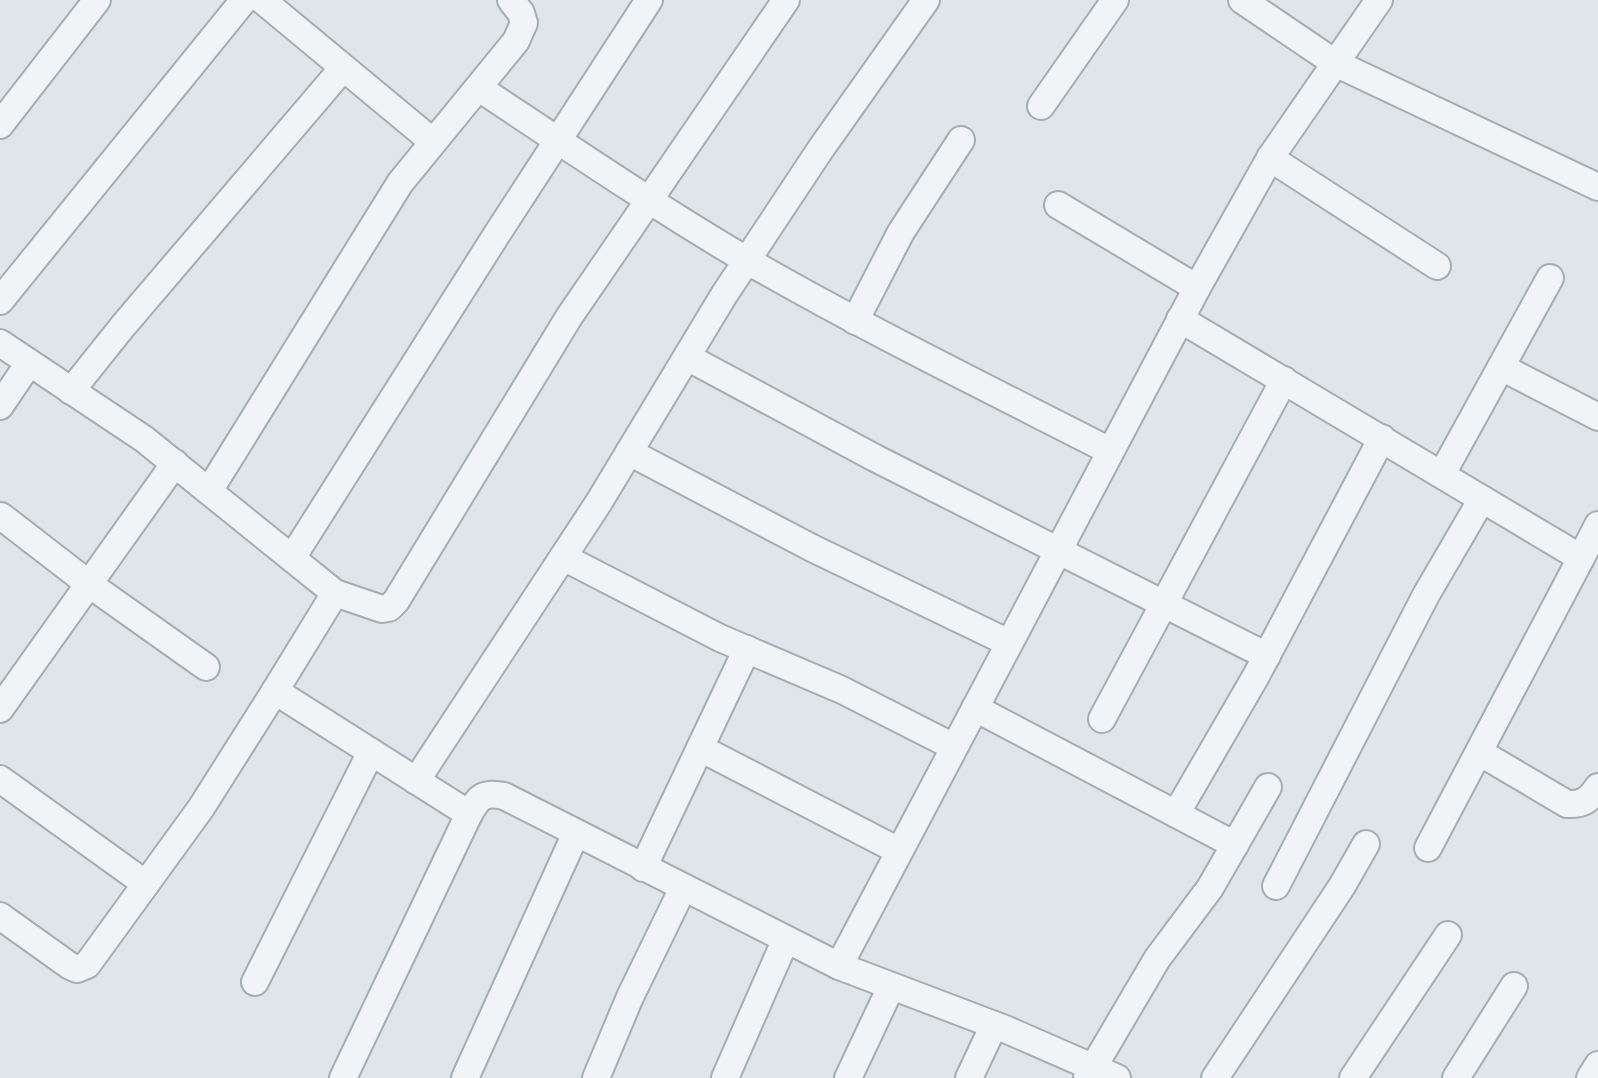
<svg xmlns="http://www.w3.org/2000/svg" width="1598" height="1078" font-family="'DejaVu Sans',sans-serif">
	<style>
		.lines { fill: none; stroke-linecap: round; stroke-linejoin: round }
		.minor-casing { stroke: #a4adb2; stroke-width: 30 }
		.minor { stroke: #f1f4f6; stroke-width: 26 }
	</style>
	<rect width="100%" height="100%" fill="#dfe5e8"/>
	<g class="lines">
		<defs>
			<g id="minor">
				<polyline points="262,0 432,141"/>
				<polyline points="1242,0 1335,63 1598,187"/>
				<path d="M479 88C568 147 656 207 748 261 866 329 989 389 1110 451"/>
				<polyline points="1041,106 1115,0"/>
				<polyline points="0,125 97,0"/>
				<polyline points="1270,158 1437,266"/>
				<polyline points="1058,205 1197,288"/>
				<polyline points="0,301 244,0"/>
				<polyline points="1180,319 1581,558 1428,848"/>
				<polyline points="855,321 901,232 961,140"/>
				<path d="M0 343 144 439 335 593 275 691 469 814C479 796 484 792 504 796L839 966 1005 1029 1117 1078"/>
				<polyline points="687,357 875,458 1267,656"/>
				<polyline points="1501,367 1598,417"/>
				<polyline points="71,391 123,326 343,68"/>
				<polyline points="0,406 29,363"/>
				<polyline points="629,452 812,548 1009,643"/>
				<polyline points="1442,474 1550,278"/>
				<polyline points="209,491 400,183 516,41 524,23 521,13 511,0"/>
				<polyline points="1,516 89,584 206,667"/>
				<polyline points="563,557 720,638 842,690 954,747"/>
				<polyline points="292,558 497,234 649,0"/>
				<polyline points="1581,558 1598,525"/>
				<polyline points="335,593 382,609 389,608 396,601 569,317 786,0"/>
				<polyline points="975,708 1235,845"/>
				<polyline points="0,709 175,463"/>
				<polyline points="1102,719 1284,380"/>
				<polyline points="700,748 899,851"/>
				<path d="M1479 752 1567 804C1583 805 1589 800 1598 787"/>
				<polyline points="0,779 146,884"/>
				<polyline points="416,781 599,502 724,295 820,150 926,0"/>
				<polyline points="1176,814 1256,676 1382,438"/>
				<polyline points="643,868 747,649"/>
				<polyline points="1276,886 1426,595 1482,499"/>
				<polyline points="0,916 70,966 77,969 87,965 201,808 275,691"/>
				<polyline points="839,966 1197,288 1270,158 1379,0"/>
				<polyline points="255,982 371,752"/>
				<polyline points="343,1078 469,814"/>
				<polyline points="465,1078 576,833"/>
				<polyline points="596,1078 630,997 683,888"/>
				<polyline points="725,1078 785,941"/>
				<polyline points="848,1078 891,987"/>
				<polyline points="969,1078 994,1025"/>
				<polyline points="1087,1078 1157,959 1210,888 1268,787"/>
				<polyline points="1215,1078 1342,886 1366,844"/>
				<polyline points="1353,1078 1448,935"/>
				<polyline points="1456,1078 1514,986"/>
				<polyline points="1590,1078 1598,1065"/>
			</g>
		</defs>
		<use href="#minor" class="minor-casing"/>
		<use href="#minor" class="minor"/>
	</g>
</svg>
